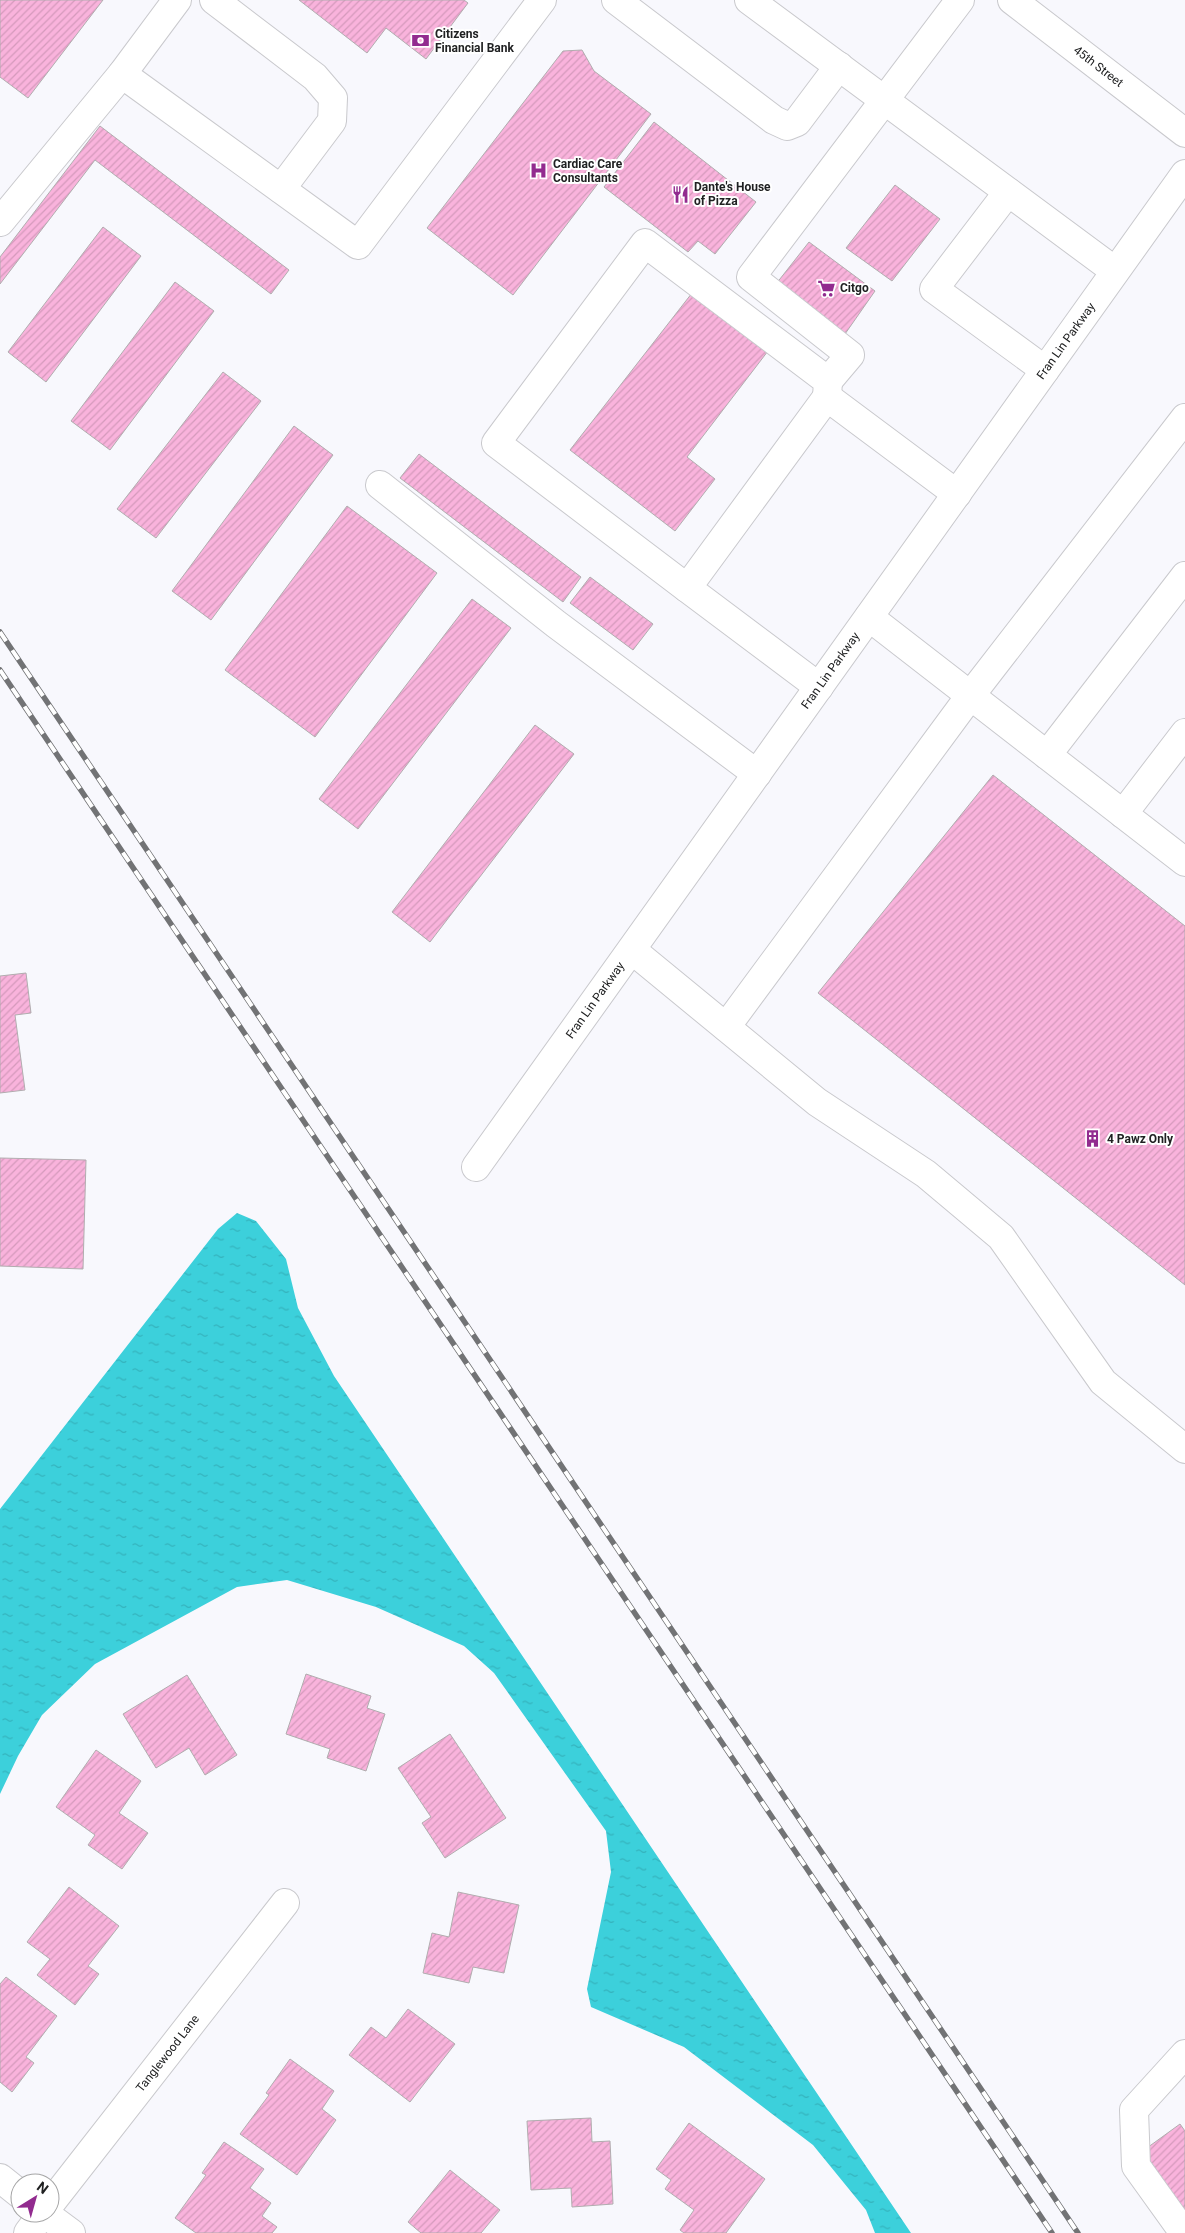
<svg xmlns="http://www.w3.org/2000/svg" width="1185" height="2233" font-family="Roboto,sans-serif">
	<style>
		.water { fill: url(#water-ripples) }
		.building { fill: url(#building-hatch); stroke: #b1adaf }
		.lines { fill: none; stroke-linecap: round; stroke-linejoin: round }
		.minor-casing { stroke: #c9c9cd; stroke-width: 30 }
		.major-casing { stroke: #c9c9cd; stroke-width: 30 }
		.minor { stroke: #fff; stroke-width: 28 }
		.major { stroke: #fff; stroke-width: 28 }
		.rail-casing { stroke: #727375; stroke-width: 5.5 }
		.rail { stroke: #fff; stroke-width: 4; stroke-dasharray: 11; stroke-linecap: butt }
		.labels { text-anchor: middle; stroke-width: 4; stroke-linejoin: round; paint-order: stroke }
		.poi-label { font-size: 12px; font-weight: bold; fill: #202122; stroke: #fff; text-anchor: start }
		.street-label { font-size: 12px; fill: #202122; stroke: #fff }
	</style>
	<defs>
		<pattern id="water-ripples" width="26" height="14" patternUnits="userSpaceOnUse" patternTransform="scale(1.25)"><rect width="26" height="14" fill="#3cd0db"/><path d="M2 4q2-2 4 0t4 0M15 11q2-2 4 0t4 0" fill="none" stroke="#34b2bc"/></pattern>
		<pattern id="building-hatch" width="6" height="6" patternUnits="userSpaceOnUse" patternTransform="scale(1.25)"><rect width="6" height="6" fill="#f9b3dc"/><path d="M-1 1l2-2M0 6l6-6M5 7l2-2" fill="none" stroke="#d59abc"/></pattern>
	</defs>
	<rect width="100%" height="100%" fill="#f8f8fd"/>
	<polygon class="water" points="237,1213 256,1221 286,1259 298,1308 334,1376 911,2233 875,2233 866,2210 813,2145 684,2047 591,2007 587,1989 611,1872 606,1831 494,1673 464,1646 376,1607 287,1580 237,1587 95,1664 42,1715 18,1756 0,1794 0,1509 218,1229"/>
	<g class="building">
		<polygon points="0,0 103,0 28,98 0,77"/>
		<polygon points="299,0 464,0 468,3 426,59 386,28 367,53"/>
		<polygon points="582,50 594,71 651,114 513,295 427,228 563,51"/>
		<polygon points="654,122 756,202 715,254 698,241 688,252 604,187"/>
		<polygon points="100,126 289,270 271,294 95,160 0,284 0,257"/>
		<polygon points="895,185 940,219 892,281 846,248"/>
		<polygon points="103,227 141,256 46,382 8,352"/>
		<polygon points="809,242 875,291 845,334 776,284"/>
		<polygon points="175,282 214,311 110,450 71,421"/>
		<polygon points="692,293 768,351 687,457 715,479 675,531 570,450"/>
		<polygon points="223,372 261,401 156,538 117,509"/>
		<polygon points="294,426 333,455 211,620 172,591"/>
		<polygon points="419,454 581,577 563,602 400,478"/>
		<polygon points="347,506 437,573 315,737 225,670"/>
		<polygon points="590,577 653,624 633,650 570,603"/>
		<polygon points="472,599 511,628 358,829 319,799"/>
		<polygon points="535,725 574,754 430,942 392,912"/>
		<polygon points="993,775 1185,926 1185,1285 818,993"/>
		<polygon points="26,973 31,1013 15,1015 25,1090 0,1093 0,976"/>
		<polygon points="0,1158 86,1160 83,1269 0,1266"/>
		<polygon points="306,1674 371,1696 367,1708 385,1714 366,1771 327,1758 330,1749 286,1734"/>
		<polygon points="187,1675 237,1755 205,1775 189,1748 156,1768 123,1714"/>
		<polygon points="450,1734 506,1818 445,1858 422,1823 431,1817 398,1768"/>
		<polygon points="96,1750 141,1781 119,1813 148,1833 122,1869 88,1845 95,1835 56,1807"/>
		<polygon points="69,1887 119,1926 88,1966 99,1974 75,2005 37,1975 50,1959 27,1942"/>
		<polygon points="458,1892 519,1905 504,1973 473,1967 469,1983 423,1973 432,1933 449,1937"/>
		<polygon points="6,1977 57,2016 26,2057 34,2063 12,2092 0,2082 0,1984"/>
		<polygon points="408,2009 455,2044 410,2102 349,2055 371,2027 386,2038"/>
		<polygon points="290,2059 334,2091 322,2109 336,2120 297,2175 240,2134 269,2095 266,2093"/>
		<polygon points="591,2118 592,2142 610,2141 613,2204 572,2207 571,2188 531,2190 527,2121"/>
		<polygon points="689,2123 765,2179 726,2233 684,2233 680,2230 694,2210 665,2189 671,2180 656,2169"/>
		<polygon points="1180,2124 1185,2131 1185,2215 1140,2153"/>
		<polygon points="224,2142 264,2169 250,2188 271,2203 262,2216 277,2227 272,2233 196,2233 175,2218 206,2175 202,2173"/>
		<polygon points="450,2170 500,2210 481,2233 421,2233 408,2222"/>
	</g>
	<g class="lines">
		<defs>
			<g id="minor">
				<polyline points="177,0 122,74 358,245 542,0"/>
				<polyline points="214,0 315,77 333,98 332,121 281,189"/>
				<polyline points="616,0 774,120 787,126 797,122 839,66"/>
				<polyline points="749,0 1115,271"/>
				<polyline points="1008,192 934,289 1045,370"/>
				<polyline points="0,222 122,74"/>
				<polyline points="828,381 850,355 751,277 960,0"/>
				<polyline points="380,485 556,624 757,774"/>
				<polyline points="687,588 496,443 645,243 828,381 827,397"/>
				<polyline points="869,617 1185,862"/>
				<polyline points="819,687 687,588 827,397 957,494"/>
				<polyline points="1047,755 1185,576"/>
				<polyline points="1123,814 1185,733"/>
				<polyline points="632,950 817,1102 926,1174 1001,1237 1103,1382 1185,1449"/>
				<polyline points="726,1027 970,696 1185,418"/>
				<path id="s1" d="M476 1167 1185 174"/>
				<polyline points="0,2178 20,2194"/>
				<path id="s2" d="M50 2204 285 1903"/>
				<polyline points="44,2213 71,2233"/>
				<polyline points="28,2233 43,2213"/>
				<polyline points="1184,2233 1136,2166 1134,2110 1185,2054"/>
			</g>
			<g id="major">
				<path id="s3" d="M1012 0 1185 133"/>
			</g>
		</defs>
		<use href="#minor" class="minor-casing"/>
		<use href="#major" class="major-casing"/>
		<use href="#minor" class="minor"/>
		<use href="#major" class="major"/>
		<defs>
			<g id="rail">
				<polyline points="0,632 1078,2233"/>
				<polyline points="0,670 1052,2233"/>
			</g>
		</defs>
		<use href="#rail" class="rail-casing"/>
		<use href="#rail" class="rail"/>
	</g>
	<defs>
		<symbol id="bank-bare" viewBox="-9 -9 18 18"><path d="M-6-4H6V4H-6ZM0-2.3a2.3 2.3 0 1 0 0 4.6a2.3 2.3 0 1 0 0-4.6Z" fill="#922b8f" stroke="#fff" stroke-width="2.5" paint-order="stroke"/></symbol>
		<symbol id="hospital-bare" viewBox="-9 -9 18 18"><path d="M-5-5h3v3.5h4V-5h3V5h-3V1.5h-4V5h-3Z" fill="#922b8f" stroke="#fff" stroke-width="2.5" paint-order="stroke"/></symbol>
		<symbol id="restaurant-bare" viewBox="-9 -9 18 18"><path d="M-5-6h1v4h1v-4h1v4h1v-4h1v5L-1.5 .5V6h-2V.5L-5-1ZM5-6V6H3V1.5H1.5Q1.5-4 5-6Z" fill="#922b8f" stroke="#fff" stroke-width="2.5" paint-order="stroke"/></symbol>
		<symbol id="supermarket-bare" viewBox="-9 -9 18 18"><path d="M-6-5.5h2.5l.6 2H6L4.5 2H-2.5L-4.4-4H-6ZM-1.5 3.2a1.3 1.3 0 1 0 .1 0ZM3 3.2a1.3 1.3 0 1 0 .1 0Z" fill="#922b8f" stroke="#fff" stroke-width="2.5" paint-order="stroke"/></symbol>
		<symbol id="building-bare" viewBox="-9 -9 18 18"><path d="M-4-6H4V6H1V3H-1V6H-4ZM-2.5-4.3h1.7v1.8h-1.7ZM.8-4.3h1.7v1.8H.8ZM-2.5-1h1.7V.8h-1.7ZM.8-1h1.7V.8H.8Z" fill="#922b8f" stroke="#fff" stroke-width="2.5" paint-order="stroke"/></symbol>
	</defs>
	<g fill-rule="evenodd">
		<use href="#bank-bare" x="408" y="28" width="25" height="25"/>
		<use href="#hospital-bare" x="526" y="158" width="25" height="25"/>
		<use href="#restaurant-bare" x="668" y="182" width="25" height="25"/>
		<use href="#supermarket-bare" x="814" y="276" width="25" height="25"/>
		<use href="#building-bare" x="1080" y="1126" width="25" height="25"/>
	</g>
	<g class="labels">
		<g class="poi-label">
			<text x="435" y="38">Citizens<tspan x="435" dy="14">Financial Bank</tspan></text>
			<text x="553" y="168">Cardiac Care<tspan x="553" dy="14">Consultants</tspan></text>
			<text x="694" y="191">Dante's House<tspan x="694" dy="14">of Pizza</tspan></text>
			<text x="840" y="292">Citgo</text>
			<text x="1107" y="1143">4 Pawz Only</text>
		</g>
		<g class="street-label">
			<text dy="4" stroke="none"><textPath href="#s3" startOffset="109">45th Street</textPath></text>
			<text dy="4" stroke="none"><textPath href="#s1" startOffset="1015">Fran Lin Parkway</textPath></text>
			<text dy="4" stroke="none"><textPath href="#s1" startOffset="610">Fran Lin Parkway</textPath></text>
			<text dy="4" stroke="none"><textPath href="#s1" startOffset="205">Fran Lin Parkway</textPath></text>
			<text dy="4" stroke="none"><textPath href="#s2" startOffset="191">Tanglewood Lane</textPath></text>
		</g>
	</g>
	<g transform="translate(35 2198) rotate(37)"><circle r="24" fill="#ffffff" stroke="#a6a6a7"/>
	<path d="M0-4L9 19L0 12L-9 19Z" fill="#922b8f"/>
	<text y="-8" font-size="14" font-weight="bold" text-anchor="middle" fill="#202122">N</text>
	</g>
</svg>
